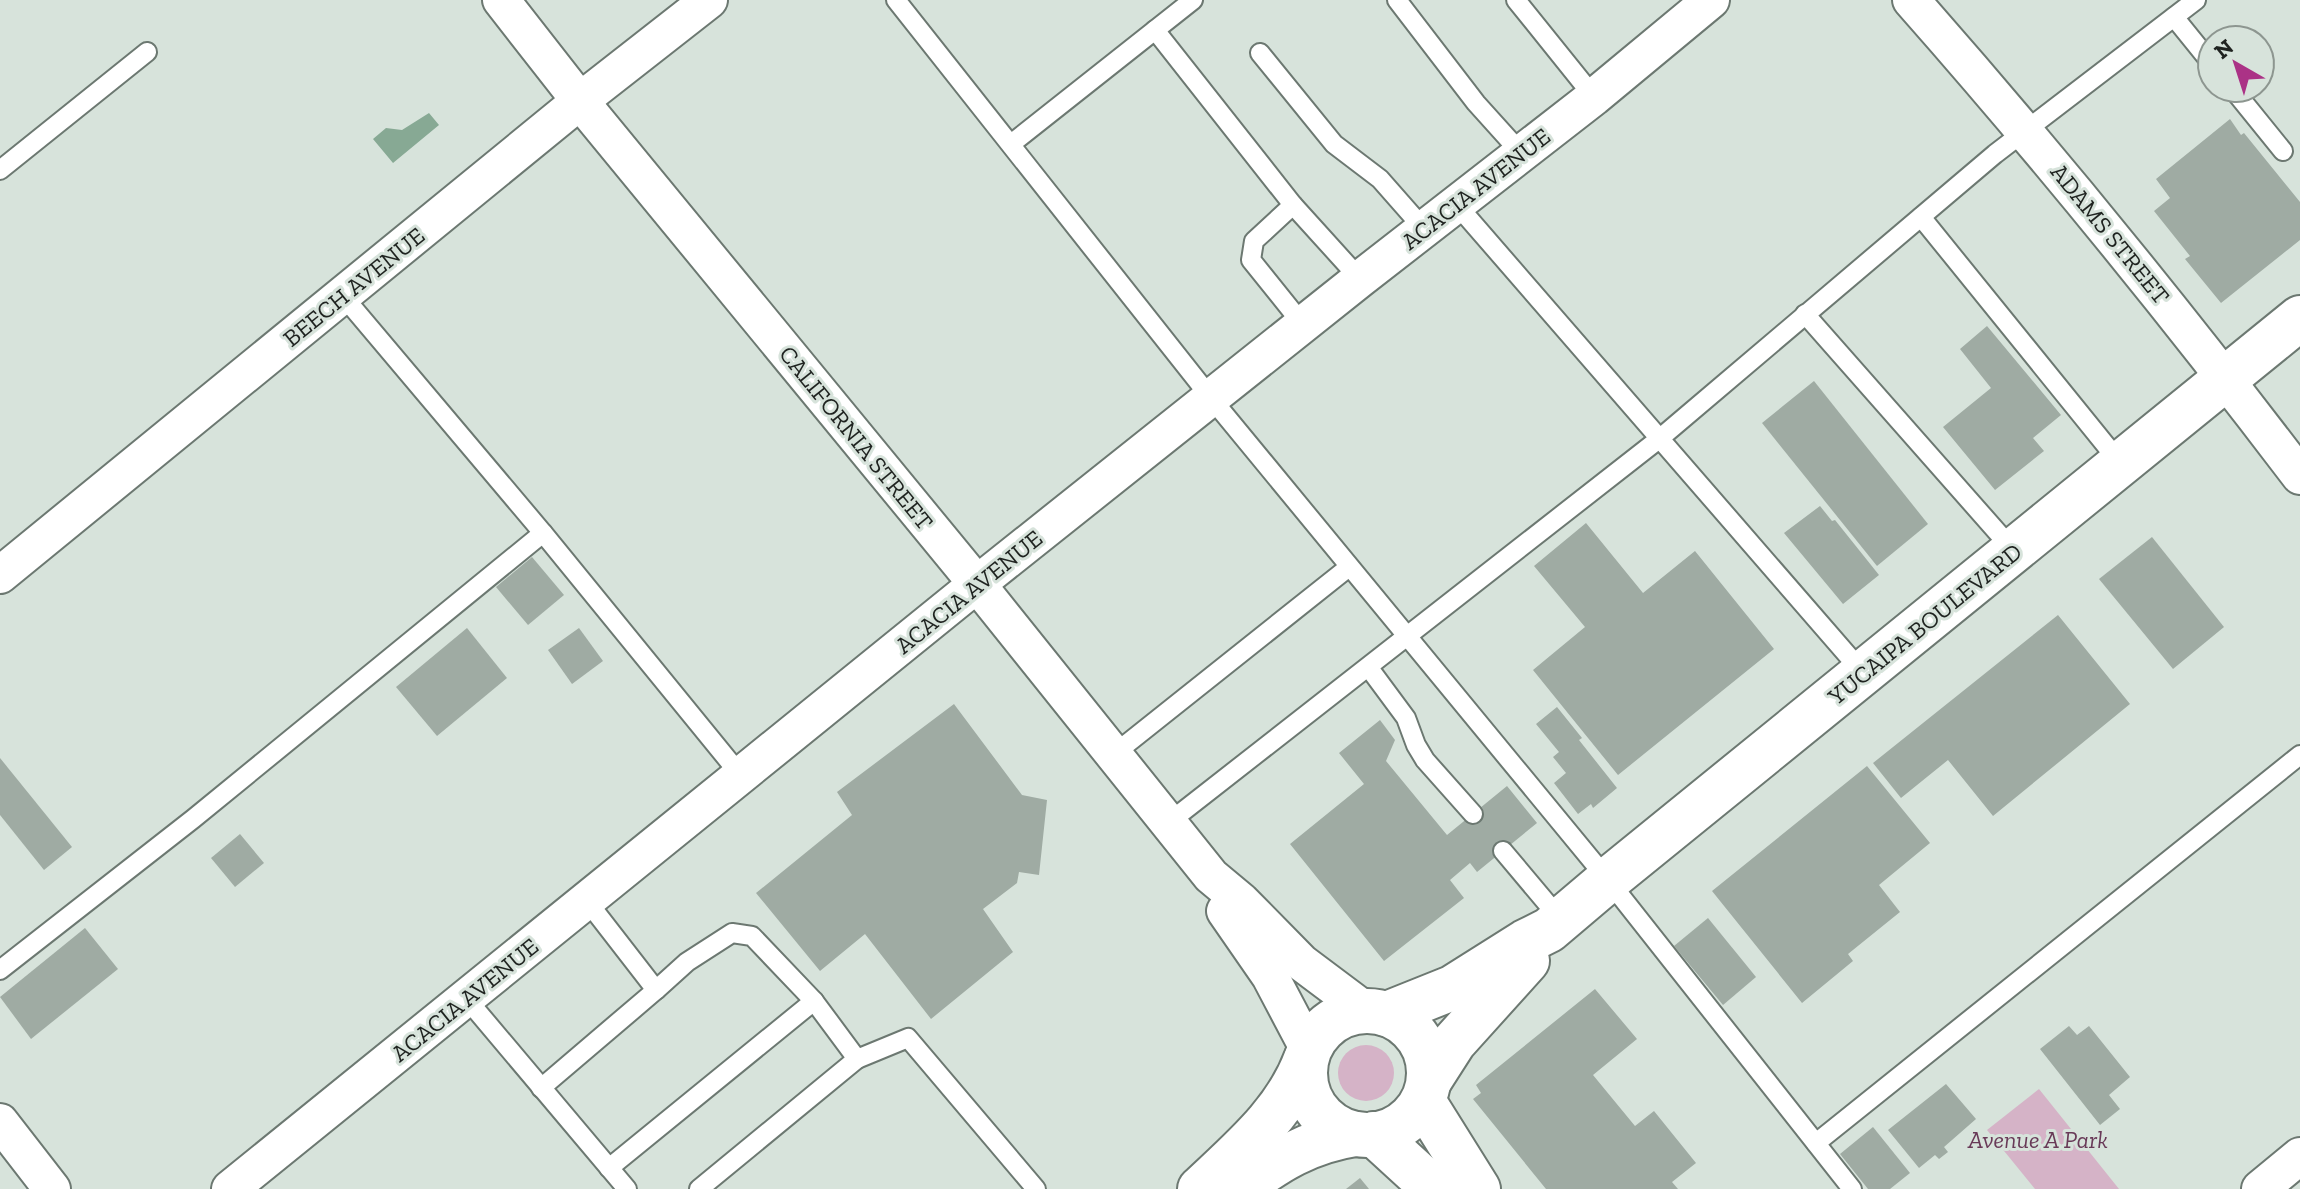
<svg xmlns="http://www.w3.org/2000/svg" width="2300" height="1189" font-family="'Zilla Slab',serif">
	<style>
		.green { fill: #d5b3c7 }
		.water { fill: #87a994 }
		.building { fill: #9faba3 }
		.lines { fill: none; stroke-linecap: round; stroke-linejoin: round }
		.lane-casing { stroke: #6c7871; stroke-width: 22 }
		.street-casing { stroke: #6c7871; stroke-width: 40 }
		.secondary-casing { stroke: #6c7871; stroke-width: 48 }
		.lane { stroke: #fff; stroke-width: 18 }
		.street { stroke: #fff; stroke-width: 36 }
		.secondary { stroke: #fff; stroke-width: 44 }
		.labels { text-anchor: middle; stroke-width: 6; stroke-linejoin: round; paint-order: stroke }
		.street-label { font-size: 24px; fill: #1f2320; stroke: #d7e3db }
		.park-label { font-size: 24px; font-style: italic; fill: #693a58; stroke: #d7e3db }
	</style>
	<rect width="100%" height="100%" fill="#d7e3db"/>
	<g class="green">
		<circle cx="1366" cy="1073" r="28"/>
		<polygon points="2039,1089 2119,1189 2035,1189 1987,1130"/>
	</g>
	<polygon class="water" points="429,113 439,125 393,163 373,139 386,128 402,130"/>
	<g class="building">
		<polygon points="2230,119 2241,135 2244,133 2300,202 2300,240 2221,303 2185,259 2190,256 2154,211 2170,198 2156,179"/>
		<polygon points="1987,326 2061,415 2033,438 2044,451 1995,490 1943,427 1991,388 1960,349"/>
		<polygon points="1814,381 1928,524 1877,566 1762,423"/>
		<polygon points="1820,506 1832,521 1835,520 1879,575 1843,604 1784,533"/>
		<polygon points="1586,523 1643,593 1695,551 1774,649 1618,775 1533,670 1585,627 1534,566"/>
		<polygon points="2152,537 2224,627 2173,669 2099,579"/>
		<polygon points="532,557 564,595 528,625 496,587"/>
		<polygon points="2058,615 2130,704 1993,816 1948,760 1901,798 1873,763"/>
		<polygon points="467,628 507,678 437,736 396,687"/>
		<polygon points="579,628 603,661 572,684 548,650"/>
		<polygon points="954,704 1022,795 1047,800 1039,875 1019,872 1017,883 983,909 1013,952 931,1019 865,934 820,971 756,893 852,815 837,792"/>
		<polygon points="1557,707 1582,738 1579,740 1617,788 1593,808 1591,804 1578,814 1554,783 1566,773 1553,757 1559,752 1536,724"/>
		<polygon points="1380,720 1395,740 1386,761 1447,835 1507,786 1537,823 1477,872 1470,863 1450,880 1464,898 1384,961 1290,844 1364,784 1339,753"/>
		<polygon points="0,758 72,847 44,870 0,815"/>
		<polygon points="1867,766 1930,843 1879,885 1900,912 1848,954 1853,961 1802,1003 1712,891"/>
		<polygon points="240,834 264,863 235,887 211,858"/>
		<polygon points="1708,918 1756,977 1723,1005 1674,946"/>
		<polygon points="85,928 118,969 31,1039 0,997"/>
		<polygon points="1595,989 1637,1039 1593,1075 1635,1126 1654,1111 1696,1163 1672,1182 1678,1189 1546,1189 1473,1099 1481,1093 1476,1085"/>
		<polygon points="2069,1026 2077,1035 2089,1026 2130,1077 2109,1095 2120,1109 2100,1125 2040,1049"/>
		<polygon points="1946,1084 1976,1119 1944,1147 1948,1152 1939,1159 1935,1155 1919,1168 1888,1130"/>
		<polygon points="1873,1127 1910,1173 1890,1189 1868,1189 1840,1154"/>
		<polygon points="1360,1178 1369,1189 1346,1189"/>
	</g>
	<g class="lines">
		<defs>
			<g id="lane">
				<polyline points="896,0 1211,398 1608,880 1852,1189"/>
				<polyline points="1397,0 1476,103 1521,153"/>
				<polyline points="1516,0 1594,97"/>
				<polyline points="2174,17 2212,64"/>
				<polyline points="1155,30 1293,205 1360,279"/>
				<polyline points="1260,53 1334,144 1380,179 1424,229"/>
				<polyline points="2232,88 2283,151"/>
				<polyline points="1011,144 1193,0"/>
				<polyline points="0,170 147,52"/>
				<polyline points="1293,205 1254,241 1251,260 1304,326"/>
				<polyline points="1457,205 1864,674"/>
				<polyline points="1921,217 2121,464"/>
				<polyline points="343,296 543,533"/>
				<polyline points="1805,314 2014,551"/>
				<polyline points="1369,668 1406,718 1416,745 1425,760 1473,814"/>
				<polyline points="1114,754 1349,567"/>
				<polyline points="1168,823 1659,439 1995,154 2196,0"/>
				<polyline points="1503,851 1561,920"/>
				<polyline points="587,901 656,990 687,962 732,933 752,936 814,1001 857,1059 699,1189"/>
				<polyline points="0,970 193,819 543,533 742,777"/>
				<polyline points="466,998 627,1189"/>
				<polyline points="857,1059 908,1038 1036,1189"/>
				<polyline points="541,1088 656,990"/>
				<polyline points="1816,1143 2300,755"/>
				<polyline points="609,1168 814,1001"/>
			</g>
			<g id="street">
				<polyline points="501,0 580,101 977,584 1211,876 1241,901 1302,963 1366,1011"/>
				<path d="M1911 0C2047 154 2176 313 2300 476"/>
				<polyline points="0,575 580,101 709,0"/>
				<polyline points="1225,911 1270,976 1309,1050"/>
				<polyline points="0,1122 52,1189"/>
				<polyline points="230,1189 977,584 1360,279 1594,97 1711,0"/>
				<polyline points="2260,1189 2300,1156"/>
			</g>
			<g id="secondary">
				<circle cx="1367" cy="1073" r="62"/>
				<polyline points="1387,1014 1452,988 1525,942 1549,930 1608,880 2300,318"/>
				<polyline points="1429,1081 1454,1042 1527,961"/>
				<polyline points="1423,1101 1478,1189"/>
				<polyline points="1374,1134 1434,1189"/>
				<path d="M1200 1189C1241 1150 1286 1113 1306 1059"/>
				<path d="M1240 1189C1276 1161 1309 1141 1355 1134"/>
			</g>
		</defs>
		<use href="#lane" class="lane-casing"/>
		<use href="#street" class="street-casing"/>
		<use href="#secondary" class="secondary-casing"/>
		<use href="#lane" class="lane"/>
		<use href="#street" class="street"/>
		<use href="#secondary" class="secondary"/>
	</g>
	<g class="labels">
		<g class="street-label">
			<text transform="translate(1476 189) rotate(-38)" y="8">ACACIA AVENUE</text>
			<text transform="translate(2110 234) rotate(51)" y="8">ADAMS STREET</text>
			<text transform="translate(354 287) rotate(-39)" y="8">BEECH AVENUE</text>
			<text transform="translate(856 438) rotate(51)" y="8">CALIFORNIA STREET</text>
			<text transform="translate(969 592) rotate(-39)" y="8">ACACIA AVENUE</text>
			<text transform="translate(1925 624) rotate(-39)" y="8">YUCAIPA BOULEVARD</text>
			<text transform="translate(465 1000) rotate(-39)" y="8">ACACIA AVENUE</text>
		</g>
		<g class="park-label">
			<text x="2038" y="1148">Avenue A Park</text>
		</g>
	</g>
	<g transform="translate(2236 64) rotate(321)"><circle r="38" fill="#d7e3db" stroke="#8d9690" stroke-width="2"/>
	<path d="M0-6L14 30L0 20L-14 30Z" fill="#ab3286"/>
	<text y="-12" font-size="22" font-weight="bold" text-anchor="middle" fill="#1f2320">N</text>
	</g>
</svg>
